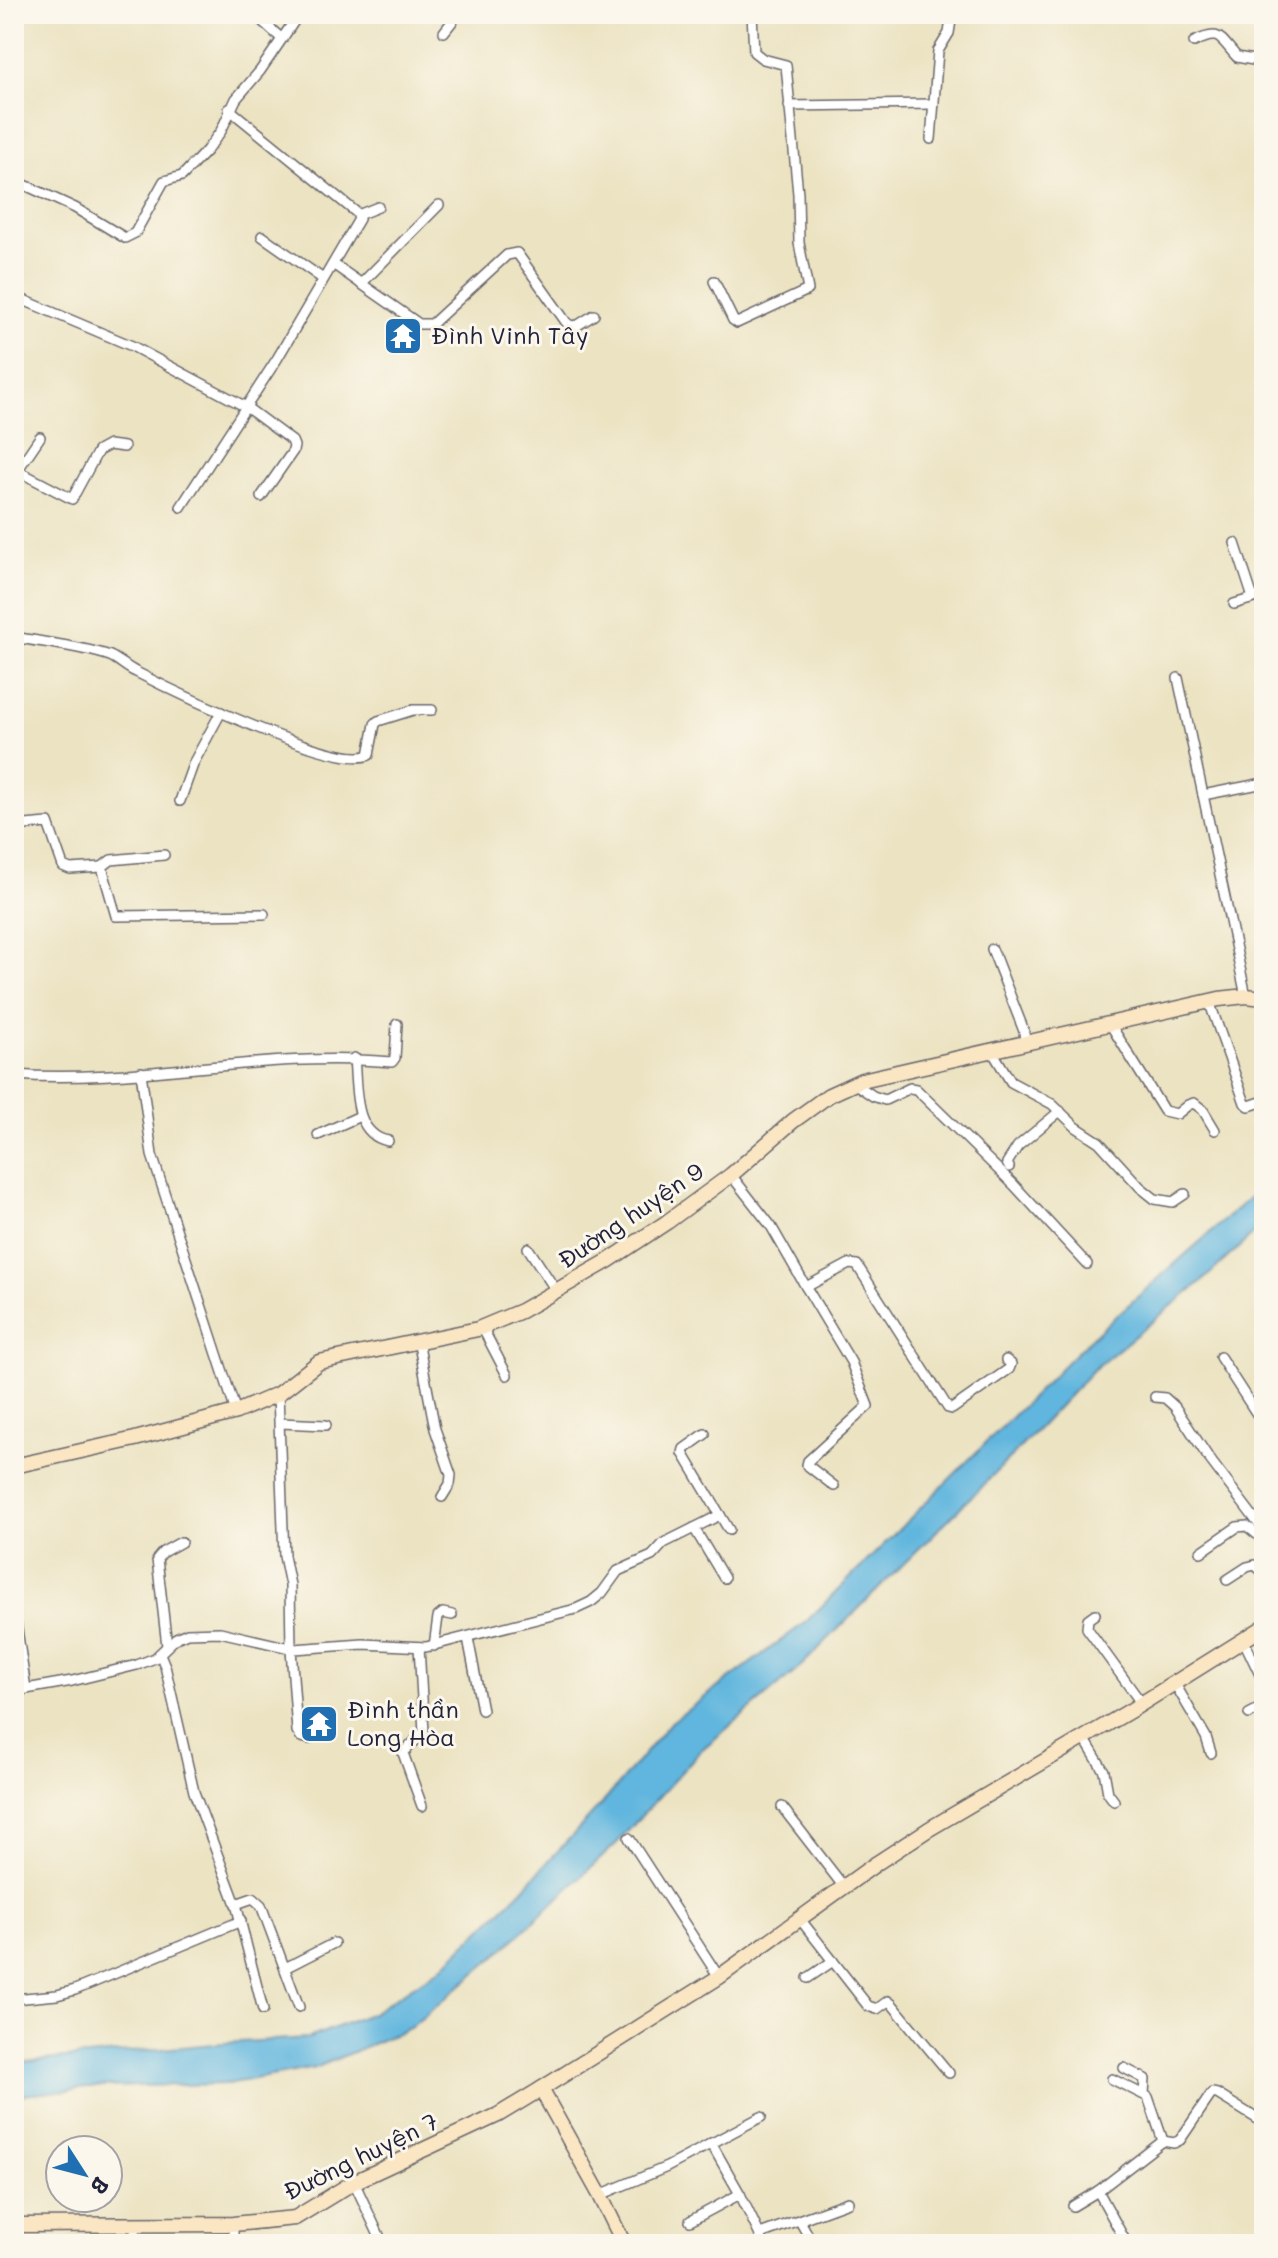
<svg xmlns="http://www.w3.org/2000/svg" width="1278" height="2258" font-family="Mali,sans-serif">
	<style>
		.water { fill: #61b6de; stroke: #426c8c; stroke-width: 2 }
		.lines { fill: none; stroke-linecap: round; stroke-linejoin: round }
		.street-casing { stroke: #69666a; stroke-width: 12 }
		.secondary-casing { stroke: #69666a; stroke-width: 17 }
		.street { stroke: #fff; stroke-width: 9 }
		.secondary { stroke: #fbe6c4; stroke-width: 14 }
		.labels { text-anchor: middle; stroke-width: 6; stroke-linejoin: round; paint-order: stroke }
		.poi-label { font-size: 24px; fill: #22223b; stroke: #fbf7ec; text-anchor: start }
		.street-label { font-size: 24px; fill: #22223b; stroke: #fbf7ec }
	</style>
	<rect width="100%" height="100%" fill="#fbf7ec"/>
	<filter id="ink" filterUnits="userSpaceOnUse"><feTurbulence type="fractalNoise" baseFrequency=".0125" numOctaves="2"/><feDisplacementMap in="SourceGraphic" scale="16" xChannelSelector="R" yChannelSelector="G"/><feConvolveMatrix kernelMatrix="1 2 1 2 8 2 1 2 1" color-interpolation-filters="sRGB"/></filter>
	<filter id="wash" filterUnits="userSpaceOnUse"><feTurbulence type="fractalNoise" baseFrequency=".006" numOctaves="4" result="noise"/><feDisplacementMap in="SourceGraphic" scale="32" xChannelSelector="R" yChannelSelector="G"/><feGaussianBlur stdDeviation="1.8" result="paint"/><feColorMatrix in="noise" values="0 0 0 0 0 0 0 0 0 0 0 0 0 0 0 0 0 1.4 0 .05"/><feComposite in="paint" operator="in"/></filter>
	<g filter="url(#wash)">
		<rect width="100%" height="100%" fill="#ece3c2"/>
		<polygon class="water" points="1264,1185 1264,1224 1201,1282 1093,1370 1014,1454 796,1671 700,1751 617,1843 505,1948 410,2028 315,2068 227,2084 97,2087 14,2096 14,2063 224,2043 309,2038 372,2013 441,1968 518,1894 608,1797 669,1724 807,1621 1090,1339"/>
	</g>
	<g filter="url(#ink)">
		<g class="lines">
			<defs>
				<g id="street">
					<polyline points="254,14 281,38"/>
					<polyline points="444,32 458,14"/>
					<path d="M1194 42C1221 29 1219 38 1237 57L1264 62"/>
					<polyline points="789,106 934,104"/>
					<polyline points="931,139 938,51 949,33 952,14"/>
					<polyline points="14,180 75,208 125,238 135,233 164,181 182,176 207,150 221,131 236,99 260,71 299,14"/>
					<polyline points="358,215 378,207"/>
					<polyline points="262,236 323,279"/>
					<polyline points="333,264 419,324 432,324 507,255 517,253 566,322 571,326 578,325 594,315"/>
					<polyline points="714,281 733,320 737,323 808,290 799,243 798,194 786,65 763,59 754,52 752,14"/>
					<polyline points="361,284 439,205"/>
					<polyline points="14,296 132,346 246,407 292,441 294,446 293,451 261,497"/>
					<polyline points="14,469 72,499 98,451 109,445 124,447"/>
					<polyline points="17,471 40,437"/>
					<polyline points="181,507 277,359 359,219 357,213 229,109"/>
					<polyline points="1235,543 1253,598"/>
					<polyline points="1234,604 1264,595"/>
					<path d="M14 637C45 643 80 646 110 656 119 660 127 668 136 672 173 691 336 770 369 755L375 724 378 721 413 710H432"/>
					<polyline points="1178,678 1246,996"/>
					<polyline points="1203,795 1264,783"/>
					<polyline points="180,801 194,762 221,712"/>
					<polyline points="14,826 48,823 63,866 70,869 102,867 116,916 264,914"/>
					<polyline points="102,867 111,860 164,855"/>
					<polyline points="992,949 1024,1031 1025,1044"/>
					<polyline points="1209,1001 1245,1103 1249,1106 1261,1102"/>
					<polyline points="1110,1024 1164,1111 1177,1114 1188,1105 1194,1103 1203,1110 1215,1130"/>
					<polyline points="992,1051 1011,1082 1052,1104 1076,1127 1099,1142 1140,1187 1155,1199 1173,1202 1185,1194"/>
					<path d="M354 1058C357 1086 352 1134 388 1141"/>
					<polyline points="141,1072 152,1155 236,1412"/>
					<path d="M14 1075C140 1084 266 1050 392 1062L395 1058 397 1024"/>
					<polyline points="854,1083 873,1096 885,1100 910,1088 916,1089 1014,1185 1087,1264"/>
					<polyline points="318,1135 360,1116"/>
					<polyline points="1009,1167 1007,1163 1018,1146 1060,1111"/>
					<polyline points="731,1175 771,1226 806,1287 849,1264 857,1265 948,1408 952,1409 1009,1369 1011,1364 1006,1360"/>
					<polyline points="528,1248 557,1292"/>
					<polyline points="806,1287 851,1362 868,1406 808,1461 807,1465 834,1486"/>
					<polyline points="482,1327 507,1375"/>
					<polyline points="418,1340 435,1429 451,1475 450,1484 442,1497"/>
					<polyline points="1220,1357 1264,1425"/>
					<polyline points="278,1394 284,1556 290,1585 291,1649 297,1731 301,1737 309,1739"/>
					<polyline points="1155,1397 1165,1398 1175,1407 1208,1457 1264,1531"/>
					<polyline points="280,1423 326,1425"/>
					<polyline points="705,1434 684,1449 683,1453 729,1530"/>
					<polyline points="694,1528 724,1578"/>
					<polyline points="1201,1552 1237,1527 1247,1526 1264,1540"/>
					<polyline points="1227,1580 1247,1567 1255,1565 1264,1573"/>
					<polyline points="14,1609 26,1689 72,1681 137,1665 155,1658 176,1638 187,1633 220,1632 294,1649 363,1644 426,1647 576,1609 591,1602 602,1593 618,1571 652,1556 664,1543 720,1515"/>
					<polyline points="1095,1614 1088,1619 1087,1628 1142,1704"/>
					<polyline points="468,1638 482,1710"/>
					<polyline points="1243,1639 1264,1683"/>
					<polyline points="167,1646 157,1559 163,1552 181,1542"/>
					<polyline points="434,1646 438,1617 443,1613 452,1615"/>
					<polyline points="419,1647 424,1732 403,1753 422,1806"/>
					<polyline points="160,1654 165,1666 194,1792 234,1899 236,1904 253,1898 261,1905 299,2007"/>
					<polyline points="1175,1684 1206,1737 1211,1753"/>
					<polyline points="14,1691 26,1689"/>
					<polyline points="1249,1714 1264,1706"/>
					<polyline points="1084,1738 1104,1771 1108,1793 1114,1801"/>
					<polyline points="782,1807 844,1887"/>
					<polyline points="629,1838 719,1977"/>
					<polyline points="236,1904 263,2010"/>
					<polyline points="800,1919 868,2006 877,2009 888,2001 892,2004 949,2073"/>
					<polyline points="285,1968 334,1943"/>
					<polyline points="808,1978 833,1961"/>
					<polyline points="14,1999 57,1995 75,1990 241,1921"/>
					<polyline points="1124,2068 1145,2079 1144,2094"/>
					<polyline points="1112,2079 1148,2097 1163,2141"/>
					<polyline points="711,2143 740,2194 764,2244"/>
					<polyline points="354,2182 383,2244"/>
					<polyline points="1098,2191 1127,2244"/>
					<polyline points="600,2195 667,2167 761,2117"/>
					<polyline points="1073,2206 1098,2191 1163,2141 1174,2143 1180,2140 1212,2093 1217,2094 1264,2123"/>
					<polyline points="690,2221 740,2194"/>
					<polyline points="800,2221 813,2244"/>
					<polyline points="233,2224 233,2244"/>
					<polyline points="760,2234 848,2202"/>
					<polyline points="134,2244 136,2225"/>
					<polyline points="431,2244 455,2239"/>
					<polyline points="1254,2244 1264,2239"/>
				</g>
				<g id="secondary">
					<polyline points="14,1466 135,1439 236,1412 278,1394 319,1362 478,1329 521,1311 608,1261 667,1222 731,1175 793,1121 829,1095 862,1080 1219,999 1246,996 1264,998"/>
					<polyline points="541,2089 719,1977 877,1863 929,1829 1133,1709 1264,1627"/>
					<polyline points="14,2225 233,2224 295,2218 354,2182 498,2115 541,2089 600,2195 624,2244"/>
				</g>
			</defs>
			<use href="#street" class="street-casing"/>
			<use href="#secondary" class="secondary-casing"/>
			<use href="#street" class="street"/>
			<use href="#secondary" class="secondary"/>
		</g>
	</g>
	<defs>
		<symbol id="temple-square" viewBox="-11 -11 22 22"><rect x="-9" y="-9" width="18" height="18" rx="4" fill="#1f6fb2" stroke="#fbf7ec"/><path d="M0-6L5-2H3V0L6.5 2.5H4V6H1.5V3h-3V6H-4V2.5H-6.5L-3 0V-2H-5Z" fill="#fff"/></symbol>
	</defs>
	<g fill-rule="evenodd">
		<use href="#temple-square" x="381" y="314" width="44" height="44"/>
		<use href="#temple-square" x="297" y="1702" width="44" height="44"/>
	</g>
	<g class="labels">
		<g class="poi-label">
			<text x="431" y="344">Đình Vinh Tây</text>
			<text x="347" y="1718">Đình thần<tspan x="347" dy="28">Long Hòa</tspan></text>
		</g>
		<g class="street-label">
			<text transform="translate(631 1216) rotate(-34)" y="8">Đường huyện 9</text>
			<text transform="translate(361 2157) rotate(-26)" y="8">Đường huyện 7</text>
		</g>
	</g>
	<rect width="1278" height="2258" fill="none" stroke="#fbf7ec" stroke-width="48"/>
	<g transform="translate(84 2174) rotate(126)"><circle r="38" fill="#fbf7ec" stroke="#a4a2a5" stroke-width="2"/>
	<path d="M0-6L14 30L0 20L-14 30Z" fill="#1f6fb2"/>
	<text y="-12" font-size="22" font-weight="bold" text-anchor="middle" fill="#22223b">B</text>
	</g>
</svg>
